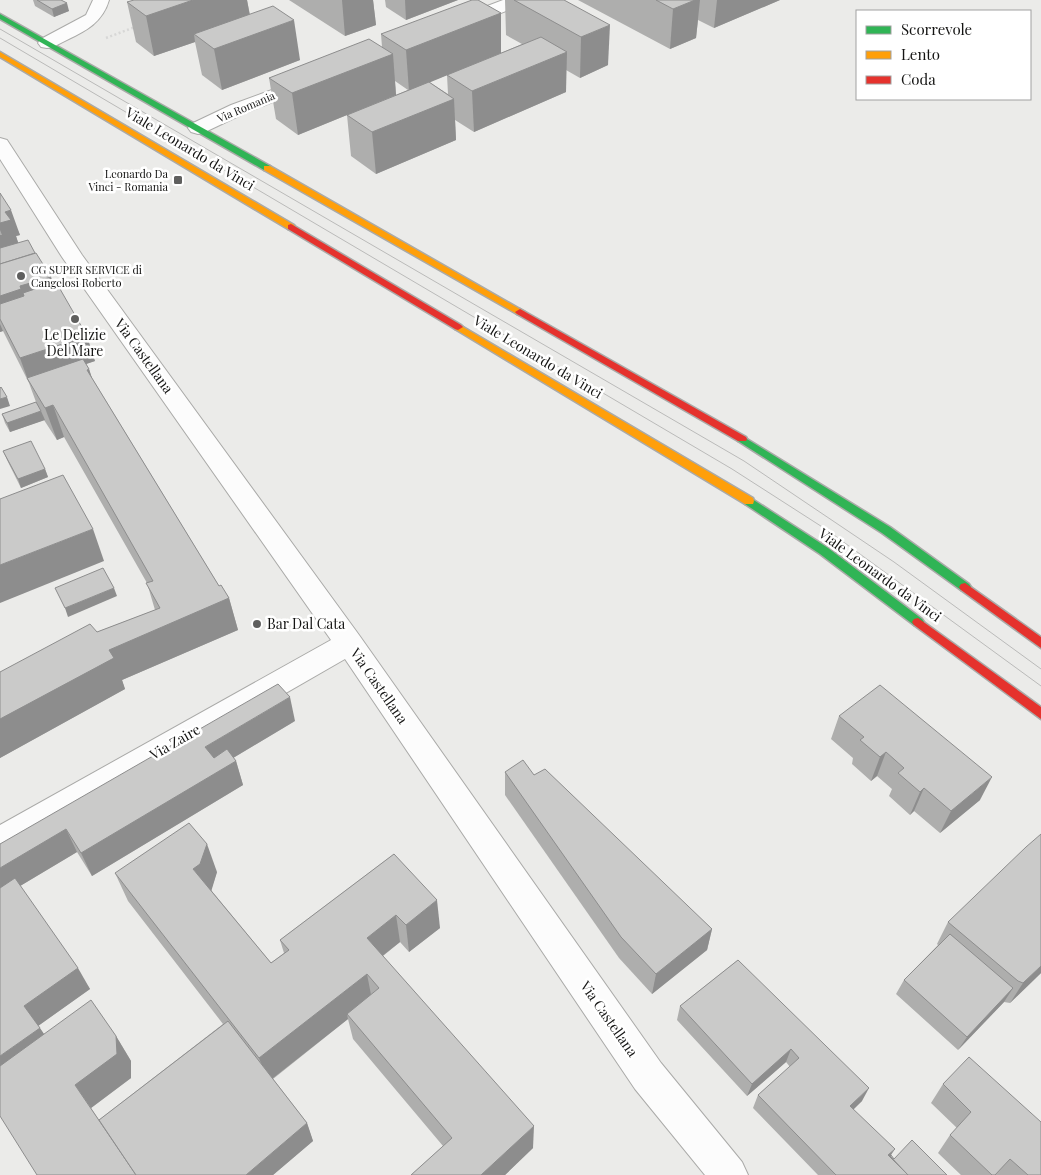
<svg xmlns="http://www.w3.org/2000/svg" width="1041" height="1175" font-family="'Playfair Display',serif">
	<style>
		.lines { fill: none; stroke-linecap: round; stroke-linejoin: round }
		.street-casing { stroke: #aaaaa8; stroke-width: 2 }
		.fast-casing { stroke: #aaaaa8; stroke-width: 3 }
		.slow-casing { stroke: #aaaaa8; stroke-width: 3 }
		.jam-casing { stroke: #aaaaa8; stroke-width: 3 }
		.path { stroke: #d7d7d6; stroke-width: 2.5; stroke-dasharray: 2 2.5; stroke-linecap: butt }
		.street { fill: #fcfcfc; fill-rule: evenodd }
		.fast { fill: #30b455; fill-rule: evenodd }
		.slow { fill: #ff9f0a; fill-rule: evenodd }
		.jam { fill: #e5322d; fill-rule: evenodd }
		.tram { stroke: #babab9; stroke-width: 1 }
		.wall { fill: #aeaead; fill-rule: evenodd }
		.shaded-wall { fill: #8d8d8d }
		.building { fill: #cacac9; stroke: #8d8d8d }
		.poi-dot { fill: #5f5f5e; stroke: #fff; stroke-width: 2 }
		.labels { text-anchor: middle; stroke-width: 5; stroke-linejoin: round; paint-order: stroke }
		.far-street-label { font-size: 11px; fill: #141413; stroke: #fff }
		.far-poi-label { font-size: 11px; fill: #141413; stroke: #fff; text-anchor: end }
		.street-label { font-size: 14px; fill: #141413; stroke: #fff }
		.poi-label { font-size: 14px; fill: #141413; stroke: #fff }
	</style>
	<rect width="100%" height="100%" fill="#ebebe9"/>
	<g class="lines">
		<defs>
			<g id="street">
				<path d="M93 0H109C101 28 77 34 53 47L47 48 41 47 38 43 41 39 86 15Z"/>
				<polygon points="503,0 526,0 524,4 465,27 459,28 453,27 450,23 453,19"/>
				<polygon points="307,77 313,78 316,82 313,86 245,113 205,132 198,134 191,132 188,128 191,124 231,105"/>
				<polygon points="0,138 7,140 82,255 359,635 661,1063 742,1162 748,1175 705,1175 635,1089 345,659 11,851 0,855 0,825 331,640 62,257 0,159"/>
			</g>
			<g id="fast">
				<polygon points="0,14 270,166 271,168 264,170 0,19"/>
				<polygon points="742,436 890,527 969,584 971,587 969,590 961,590 882,533 738,441 737,439 738,437"/>
				<polygon points="749,497 828,548 922,619 924,622 922,625 914,625 820,554 745,504 744,501"/>
			</g>
			<g id="slow">
				<polygon points="0,52 294,225 295,227 294,229 288,229 0,57"/>
				<polygon points="264,166 270,166 525,312 520,315 517,314 264,170"/>
				<polygon points="458,324 753,498 754,501 753,504 745,504 455,329 455,325"/>
			</g>
			<g id="jam">
				<polygon points="291,224 461,325 463,327 458,330 455,329 288,229 288,225"/>
				<polygon points="520,309 746,437 747,439 746,441 738,441 517,314 515,312"/>
				<polygon points="965,583 1041,637 1041,648 961,590 959,587 961,584"/>
				<polygon points="918,618 1041,707 1041,719 914,625 912,622 914,619"/>
			</g>
		</defs>
		<use href="#street" class="street-casing"/>
		<use href="#fast" class="fast-casing"/>
		<use href="#slow" class="slow-casing"/>
		<use href="#jam" class="jam-casing"/>
		<polyline class="path" points="106,38 135,27"/>
		<use href="#street" class="street"/>
		<use href="#fast" class="fast"/>
		<use href="#slow" class="slow"/>
		<use href="#jam" class="jam"/>
		<g class="tram">
			<polyline points="0,29 744,461 894,562 1041,669"/>
			<polyline points="0,38 732,469 827,530 1041,686"/>
		</g>
	</g>
	<g class="wall">
		<polygon points="33,0 61,0 69,11 54,17 35,6"/>
		<polygon points="247,0 250,15 300,60 222,90 202,75 195,42 154,56 136,42 127,2"/>
		<polygon points="289,0 373,0 376,25 345,36"/>
		<polygon points="385,0 458,0 406,20 386,7"/>
		<path d="M505 0H564L608 65 580 78 566 70V92L474 132 455 120 456 140 376 174 351 156 347 115 408 90 395 81 396 95 298 135 276 119 269 78 382 47 381 34 501 13V53L522 44 506 35ZM447 75 448 94 429 82Z"/>
		<polygon points="578,0 780,0 714,28 698,20 696,38 670,49"/>
		<polygon points="0,193 20,235 16,236 18,243 35,253 51,277 53,283 95,361 86,364 89,369 92,378 219,586 229,598 238,630 122,680 125,689 0,758 0,672 97,632 155,610 147,583 64,437 57,440 44,420 10,432 5,423 2,414 36,402 29,383 3,331 0,332"/>
		<polygon points="3,451 45,469 48,477 21,488 7,460"/>
		<polygon points="839,716 980,800 940,833 914,811 910,815 889,796 892,789 877,776 871,781 852,764 853,758 831,739"/>
		<polygon points="295,721 233,758 236,761 243,785 92,876 77,852 20,886 90,989 38,1026 44,1034 116,1036 131,1061 131,1078 91,1108 99,1120 223,1024 128,901 115,873 217,872 211,890 271,963 284,953 280,940 394,854 440,928 409,952 400,942 383,956 533,1148 505,1175 411,1175 443,1146 353,1039 348,1019 273,1079 307,1123 313,1141 273,1175 37,1175 0,844"/>
		<polygon points="505,772 534,775 712,929 707,950 652,994 619,958 505,795"/>
		<polygon points="948,922 1041,973 1010,1003 1004,1002 958,1050 896,994 904,980 938,945 937,944"/>
		<polygon points="738,960 862,1101 853,1109 894,1159 947,1175 818,1175 753,1108 758,1095 790,1067 786,1062 747,1096 677,1020 680,1006"/>
		<polygon points="943,1084 1041,1175 961,1175 938,1153 950,1135 957,1128 931,1103"/>
	</g>
	<g class="shaded-wall">
		<polygon points="193,0 247,0 251,22 194,34 195,42 154,56 146,16"/>
		<polygon points="342,0 373,0 376,25 345,36"/>
		<polygon points="405,0 458,0 406,20"/>
		<polygon points="695,0 700,0 696,38 670,49 673,9"/>
		<polygon points="717,0 780,0 714,28"/>
		<polygon points="67,3 69,11 54,17 52,9"/>
		<polygon points="501,13 501,53 409,91 406,50"/>
		<polygon points="294,20 300,60 222,90 214,49"/>
		<polygon points="610,25 608,65 580,78 581,37"/>
		<polygon points="567,52 566,92 474,132 472,91"/>
		<polygon points="393,54 396,95 298,135 292,93"/>
		<polygon points="454,99 456,140 376,174 372,132"/>
		<polygon points="11,210 20,235 16,236 19,245 0,254 0,235 2,235 0,230 0,223 5,212"/>
		<polygon points="51,277 61,309 0,319 0,280"/>
		<polygon points="0,324 3,331 0,332"/>
		<polygon points="87,336 95,361 30,383 27,378 29,383 20,358"/>
		<polygon points="89,369 99,401 87,370"/>
		<polygon points="7,397 10,406 0,409 0,399"/>
		<polygon points="53,405 64,437 57,440 45,408"/>
		<polygon points="41,411 45,420 10,432 7,423"/>
		<polygon points="45,469 48,477 21,488 18,479"/>
		<polygon points="93,529 104,561 0,603 0,565"/>
		<polygon points="114,588 117,596 68,617 65,608"/>
		<polygon points="229,598 238,630 122,680 125,689 0,758 0,719 109,650"/>
		<polygon points="290,697 295,721 213,770 205,747"/>
		<polygon points="886,752 877,776 871,781 880,757"/>
		<polygon points="236,761 243,785 92,876 81,853"/>
		<polygon points="992,777 980,800 940,833 951,811"/>
		<polygon points="924,788 914,811 910,815 920,792"/>
		<polygon points="66,829 77,852 0,898 0,868"/>
		<polygon points="207,844 217,872 211,892 193,869"/>
		<polygon points="437,900 440,928 409,952 406,925"/>
		<polygon points="396,915 400,942 372,964 367,938"/>
		<polygon points="712,929 707,950 652,994 656,974"/>
		<polygon points="1041,966 1041,973 1010,1003 1023,983"/>
		<polygon points="78,968 90,989 38,1026 24,1006"/>
		<polygon points="367,974 372,1000 347,1014 348,1019 268,1082 259,1058"/>
		<polygon points="1013,988 1004,1002 958,1050 967,1037"/>
		<polygon points="40,1028 53,1048 0,1086 0,1056"/>
		<polygon points="116,1036 131,1061 131,1078 91,1108 75,1085"/>
		<polygon points="791,1049 786,1062 747,1096 752,1084"/>
		<polygon points="869,1088 862,1101 844,1119 850,1106"/>
		<polygon points="307,1123 313,1141 273,1175 246,1175"/>
		<polygon points="534,1126 533,1148 505,1175 481,1175"/>
		<polygon points="895,1149 887,1161 888,1155"/>
	</g>
	<g class="building">
		<polygon points="37,0 61,0 67,3 52,9"/>
		<polygon points="134,0 193,0 146,16 127,2"/>
		<polygon points="472,0 478,0 501,13 406,50 381,34"/>
		<polygon points="514,0 564,0 610,25 581,37"/>
		<polygon points="656,0 695,0 673,9"/>
		<polygon points="273,6 294,20 214,49 194,34"/>
		<polygon points="541,37 567,52 472,91 447,75"/>
		<polygon points="369,39 393,54 292,93 269,78"/>
		<polygon points="429,82 454,99 372,132 347,115"/>
		<polygon points="0,193 11,210 5,212 11,220 0,223"/>
		<polygon points="28,240 35,253 0,264 0,248"/>
		<polygon points="36,253 51,277 20,286 21,289 0,296 0,264"/>
		<polygon points="56,282 87,336 20,358 0,319 0,304 24,296 23,293"/>
		<polygon points="83,359 89,369 87,370 219,586 221,585 229,598 109,650 114,658 0,719 0,672 90,624 97,632 160,608 146,583 153,581 53,405 45,408 27,378"/>
		<polygon points="1,387 7,397 0,399 0,388"/>
		<polygon points="36,402 41,411 7,423 2,414"/>
		<polygon points="31,441 45,469 18,479 3,451"/>
		<polygon points="63,475 93,529 0,565 0,499"/>
		<polygon points="103,568 114,588 65,608 55,588"/>
		<polygon points="278,684 290,697 205,747 214,758 227,749 236,761 81,853 66,829 0,868 0,844"/>
		<polygon points="880,685 992,777 951,811 924,788 920,792 898,773 904,768 886,752 880,757 860,740 864,737 839,716"/>
		<polygon points="523,760 534,775 545,769 712,929 656,974 621,937 505,772"/>
		<polygon points="189,823 207,844 200,864 193,869 271,963 289,950 280,940 394,854 437,900 406,925 396,915 367,938 534,1126 481,1175 411,1175 452,1138 347,1014 379,988 367,974 259,1058 115,873"/>
		<polygon points="1041,834 1041,966 1023,983 1018,981 948,922 1026,847"/>
		<polygon points="15,878 78,968 24,1006 40,1028 0,1056 0,888"/>
		<polygon points="950,934 1013,988 967,1037 904,980"/>
		<polygon points="738,960 869,1088 850,1106 895,1149 888,1155 908,1175 836,1175 758,1095 799,1058 791,1049 752,1084 680,1006"/>
		<polygon points="91,1000 116,1036 117,1054 75,1085 136,1175 37,1175 0,1116 0,1066"/>
		<polygon points="228,1021 307,1123 246,1175 136,1175 99,1120"/>
		<polygon points="969,1057 1041,1122 1041,1175 1028,1175 1010,1159 995,1175 992,1175 950,1135 971,1112 943,1084"/>
		<polygon points="912,1140 947,1175 908,1175 890,1156 891,1155 894,1159"/>
	</g>
	<g class="poi-dot">
		<rect x="173" y="175" width="10" height="10" rx="2.5"/>
		<circle cx="21" cy="276" r="5"/>
		<circle cx="75" cy="319" r="5"/>
		<circle cx="257" cy="624" r="5"/>
	</g>
	<g class="labels">
		<g class="far-street-label">
			<text transform="translate(246 107) rotate(-23)" y="4">Via Romania</text>
		</g>
		<g class="far-poi-label">
			<text x="168" y="178">Leonardo Da<tspan x="168" dy="13">Vinci - Romania</tspan></text>
			<text x="31" y="274" text-anchor="start">CG SUPER SERVICE di<tspan x="31" dy="13">Cangelosi Roberto</tspan></text>
		</g>
		<g class="street-label">
			<text transform="translate(190 149) rotate(31)" y="5">Viale Leonardo da Vinci</text>
			<text transform="translate(144 356) rotate(54)" y="5">Via Castellana</text>
			<text transform="translate(538 357) rotate(31)" y="5">Viale Leonardo da Vinci</text>
			<text transform="translate(880 575) rotate(36)" y="5">Viale Leonardo da Vinci</text>
			<text transform="translate(379 686) rotate(55)" y="5">Via Castellana</text>
			<text transform="translate(175 742) rotate(-30)" y="5">Via Zaire</text>
			<text transform="translate(609 1019) rotate(55)" y="5">Via Castellana</text>
		</g>
		<g class="poi-label">
			<text x="75" y="340">Le Delizie<tspan x="75" dy="16">Del Mare</tspan></text>
			<text x="267" y="629" text-anchor="start">Bar Dal Cata</text>
		</g>
	</g>
	<rect x="856" y="10" width="175" height="90" fill="#ffffff" stroke="#a1a1a1"/>
	<rect x="866" y="26" width="25" height="8" fill="#30b455" stroke="#a1a1a1"/>
	<text x="901" y="35" font-size="15" fill="#141413">Scorrevole</text>
	<rect x="866" y="51" width="25" height="8" fill="#ff9f0a" stroke="#a1a1a1"/>
	<text x="901" y="60" font-size="15" fill="#141413">Lento</text>
	<rect x="866" y="76" width="25" height="8" fill="#e5322d" stroke="#a1a1a1"/>
	<text x="901" y="85" font-size="15" fill="#141413">Coda</text>
</svg>
